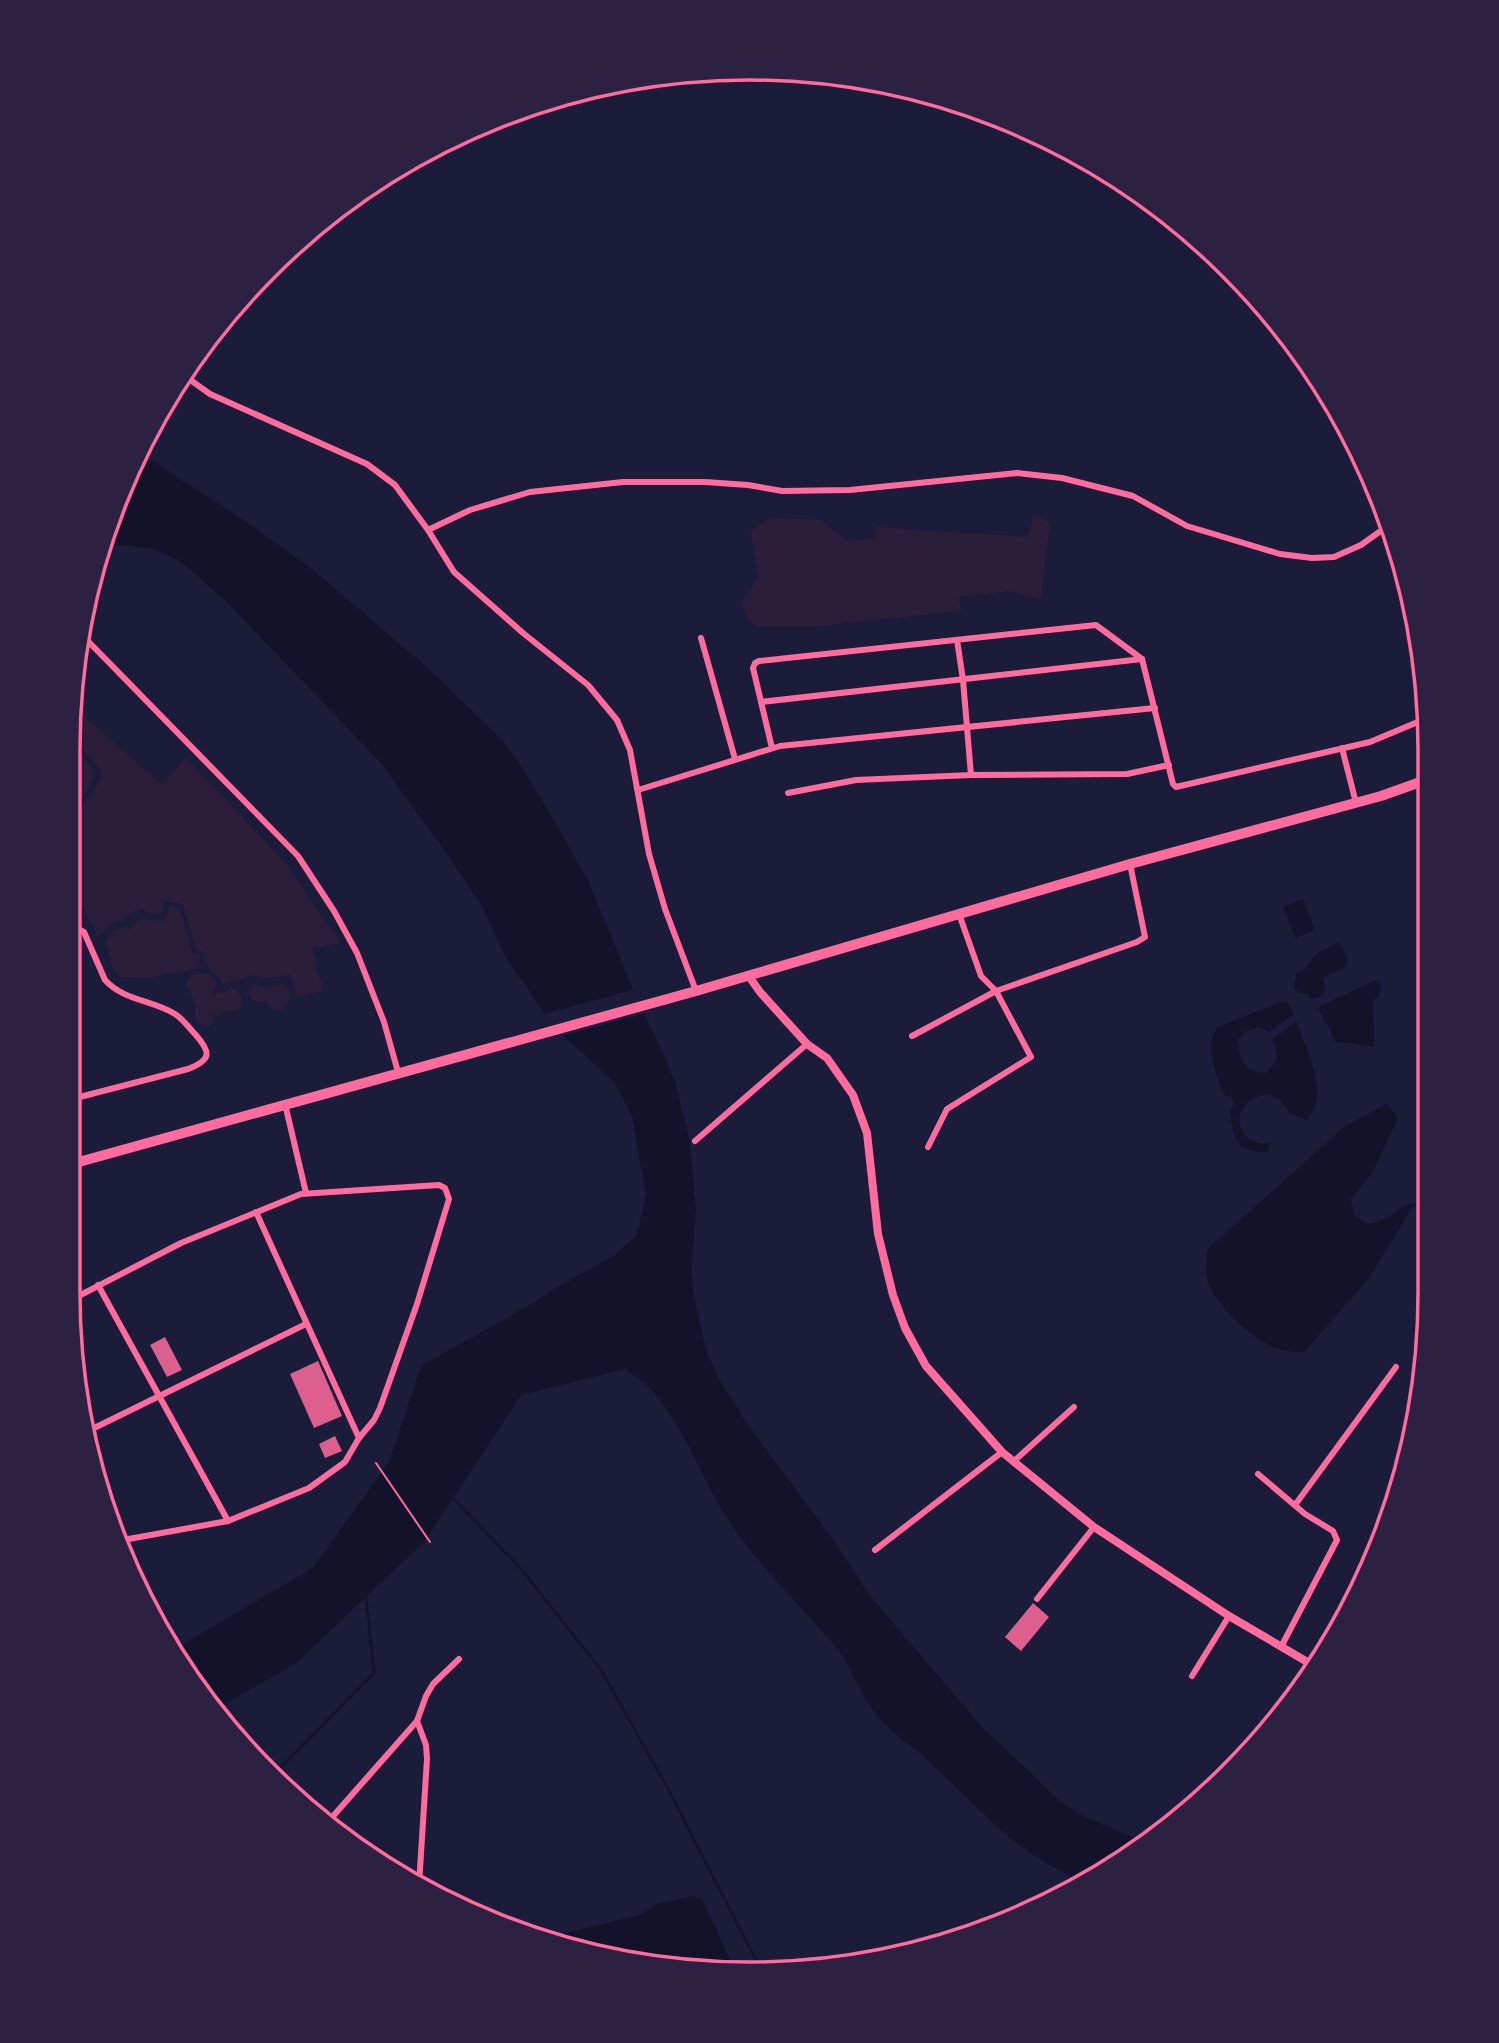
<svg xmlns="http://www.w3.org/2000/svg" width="1499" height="2043" font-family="'IBM Plex Sans',sans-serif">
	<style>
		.green { fill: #2a1e3b }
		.water { fill: #12122b }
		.pier { fill: #1b1b3a }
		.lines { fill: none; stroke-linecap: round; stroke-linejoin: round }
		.stream { stroke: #12122b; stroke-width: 2.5 }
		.building { fill: #dd5f8e }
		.path { stroke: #ff6b9d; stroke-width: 2 }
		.minor { stroke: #ff6b9d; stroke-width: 6 }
		.tertiary { stroke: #ff6b9d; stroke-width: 8 }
		.trunk { stroke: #ff6b9d; stroke-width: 10 }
		.rim { fill: none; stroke: #ff6b9d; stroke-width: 3.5 }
	</style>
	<rect width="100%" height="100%" fill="#1b1b3a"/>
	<g class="green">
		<polygon points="1033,514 1050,522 1041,600 1010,591 959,597 961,611 809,627 755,627 748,619 741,603 758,578 751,531 770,518 822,520 846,541 875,538 877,527 1029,537"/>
		<path d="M81 713 161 784 186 758 285 862 341 943 312 948 323 991 297 997 290 975 267 978 254 975C243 980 234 978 224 984L207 965 203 952 196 950 183 904 165 902 161 913 153 915 143 909 132 912 124 920 108 925 102 935 97 936 83 907 70 909 68 825 99 783 101 770 73 741 70 739 71 725Z"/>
		<polygon points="69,744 82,755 94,771 92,780 79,804 68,803 68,788 71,780 68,772"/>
		<path d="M169 906 180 908 193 954H200L199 968 149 978 120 977 111 964 106 941 112 931 125 926 129 930C142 910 147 924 165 920Z"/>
		<path d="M202 973 209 974 217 983 215 989 212 992 214 995 217 992 224 993 231 988 237 990 242 998 241 1009 225 1011 219 1016 212 1014 214 1021 209 1026 196 1022C194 1016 196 1011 194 1004 193 996 188 990 186 982L192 975Z"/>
		<polygon points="284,983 289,989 290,998 282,1011 271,1008 267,1001 257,1002 249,996 250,986 257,984 265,988"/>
	</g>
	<g class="water">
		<path d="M139 452 254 527 318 574 431 671 502 740 519 763 558 827 590 885 638 1002 663 1053 675 1082 689 1138 696 1209 691 1271 694 1297 707 1353 720 1381 751 1429 833 1540 872 1598 981 1726 1061 1802 1083 1816 1148 1844 1081 1882C1061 1871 1041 1861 1022 1847 989 1822 962 1792 932 1764 912 1746 889 1732 873 1710 858 1691 852 1666 835 1646 800 1604 759 1567 729 1521 702 1480 683 1424 650 1388 643 1381 633 1375 625 1369L521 1395 424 1542 296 1663 216 1709 183 1672 173 1650 313 1568 389 1462 421 1366 533 1303 552 1290 614 1256 637 1235 646 1195 632 1116 615 1083 551 1024 529 990 507 960 482 906 447 854 381 763 228 603 179 560 153 549 125 545 101 546 120 488Z"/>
		<polygon points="1303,899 1315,930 1295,938 1283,907"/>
		<polygon points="1339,942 1348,959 1345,967 1323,978 1325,988 1323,996 1310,999 1308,994 1298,992 1294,989 1296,974 1305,969 1316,954"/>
		<path d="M1376 980C1383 985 1380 990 1379 997L1374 1000 1373 1003 1374 1046C1361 1047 1349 1041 1336 1043L1327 1023 1324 1022 1322 1013 1319 1012V1007Z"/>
		<path d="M1280 1002 1288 1003 1294 1014 1269 1032 1259 1027 1246 1031 1238 1039C1238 1059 1245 1073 1266 1073 1277 1064 1281 1053 1272 1040L1296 1021C1304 1043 1324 1083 1315 1106 1313 1111 1309 1115 1307 1120L1289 1113C1270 1072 1223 1110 1245 1135 1252 1143 1260 1144 1270 1143L1268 1152C1235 1153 1233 1138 1230 1110L1235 1103 1231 1097 1223 1094C1217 1073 1203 1047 1218 1027Z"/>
		<path d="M1387 1104 1398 1118 1372 1173 1351 1199 1354 1215 1368 1224 1384 1220 1405 1205 1428 1200V1203L1413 1206 1369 1278 1304 1352C1293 1352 1282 1351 1272 1347 1249 1336 1217 1306 1208 1282 1204 1273 1207 1260 1207 1250L1345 1126Z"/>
		<polygon points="692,1896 702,1899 733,1966 617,1962 547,1938 643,1914 654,1905"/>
	</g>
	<polygon class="pier" points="636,989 647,1013 559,1037 548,1027 540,1015"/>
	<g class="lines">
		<g class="stream">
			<polyline points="453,1498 522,1570 601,1670 667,1787 759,1966"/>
			<polyline points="273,1775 374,1673 366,1596"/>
		</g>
	</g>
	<g class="building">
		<polygon points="165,1337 182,1370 167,1377 150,1345"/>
		<polygon points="318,1361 342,1416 314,1428 290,1374"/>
		<polygon points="335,1436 342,1451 325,1458 319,1444"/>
		<polygon points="1033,1603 1049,1617 1021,1651 1005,1637"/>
	</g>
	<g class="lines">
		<polyline class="path" points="376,1463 430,1542"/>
		<g class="minor">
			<polyline points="182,374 210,394 367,464 395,485 428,530 454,572 523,633 588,685 617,720 630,750 649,854 665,909 696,991"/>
			<polyline points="428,530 470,510 530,492 623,482 705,482 748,485 782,491 850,490 1017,473 1062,478 1133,496 1187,526 1280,554 1312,558 1334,557 1361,545 1389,525"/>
			<polyline points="83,636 298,856 334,911 357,953 384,1022 398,1072"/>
			<polyline points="701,638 735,759"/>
			<polyline points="957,640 963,680 971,775"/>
			<polyline points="761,702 1142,659"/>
			<polyline points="772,748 753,668 755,663 759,661 1096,625 1142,659 1173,784 1176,787 1370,742 1425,719"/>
			<polyline points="1342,748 1356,803"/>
			<polyline points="638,790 780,746 1155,708"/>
			<polyline points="788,793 856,780 971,775 1127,774 1169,765"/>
			<polyline points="912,1036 996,991 1137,942 1145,937 1130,864"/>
			<path d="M68 1100 188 1069C212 1060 211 1052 195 1034 189 1028 183 1019 175 1014 153 1000 124 1001 105 980L84 932 77 928 68 930"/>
			<polyline points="285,1104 306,1193"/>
			<polyline points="695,1141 807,1044"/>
			<polyline points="928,1147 947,1109 1031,1057 996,991 981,976 959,914"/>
			<polyline points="256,1212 359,1438"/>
			<polyline points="98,1285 228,1521"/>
			<polyline points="69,1301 181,1243 301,1194 439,1185 445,1188 449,1199 417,1304 380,1408 374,1420 359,1438 345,1462 309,1488 228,1521 123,1540"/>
			<polyline points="86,1432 306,1324"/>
			<polyline points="1013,1462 1074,1407"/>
			<polyline points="1258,1474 1305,1514 1333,1531 1337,1540 1281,1647"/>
			<polyline points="1295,1505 1396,1367"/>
			<polyline points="875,1550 1002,1452"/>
			<polyline points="1037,1599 1094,1527"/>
			<polyline points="1192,1676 1229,1616"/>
			<polyline points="417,1721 426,1745 427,1759 419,1885"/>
			<polyline points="327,1823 417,1721 426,1696 433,1684 459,1659"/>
		</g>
		<polyline class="tertiary" points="748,975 760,992 807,1044 827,1058 853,1095 867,1133 878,1234 893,1295 905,1328 926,1366 1002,1452 1094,1527 1229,1616 1316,1667"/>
		<polyline class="trunk" points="68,1165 696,991 1130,864 1381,796 1426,780"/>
	</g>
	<path d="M0 0H1499V2043H0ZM749 80H749A669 669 0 0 1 1418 749V1293A669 669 0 0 1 749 1962H749A669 669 0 0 1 80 1293V749A669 669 0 0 1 749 80Z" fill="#2d2142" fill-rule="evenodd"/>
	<path class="rim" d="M749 80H749A669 669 0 0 1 1418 749V1293A669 669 0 0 1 749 1962H749A669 669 0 0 1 80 1293V749A669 669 0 0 1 749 80Z"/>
</svg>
